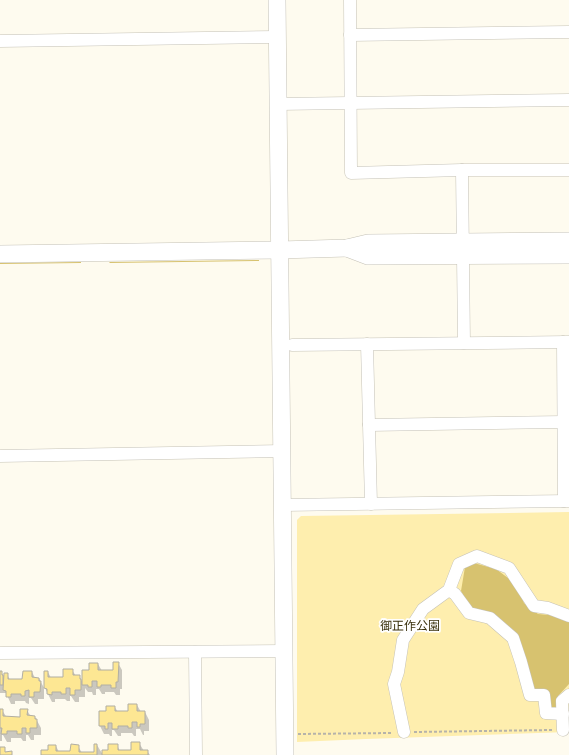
<svg xmlns="http://www.w3.org/2000/svg" width="569" height="755" font-family="'Titillium Web','Noto Sans JP',sans-serif">
	<style>
		.green { fill: #feeeae }
		.water { fill: #d7c26f }
		.shadow { fill: #0003 }
		.building { fill: #fde793; stroke: #b1aea3 }
		.lines { fill: none; stroke-linecap: round; stroke-linejoin: round }
		.street-casing { stroke: #c5c2b7; stroke-width: 13 }
		.secondary-casing { stroke: #c5c2b7; stroke-width: 18 }
		.path { stroke: #b6b3aa; stroke-width: 2; stroke-dasharray: 3 2; stroke-linecap: butt }
		.street { stroke: #fff; stroke-width: 12 }
		.secondary { stroke: #fff; stroke-width: 17 }
		.labels { text-anchor: middle; stroke-width: 3.5; stroke-linejoin: round; paint-order: stroke }
		.park-label { font-size: 12px; fill: #3a310c; stroke: #fff }
	</style>
	<rect width="100%" height="100%" fill="#fefbef"/>
	<polygon class="green" points="569,512 569,732 366,739 297,742 297,520 301,516"/>
	<g class="water">
		<polygon points="259,260 259,261 110,263 109,262"/>
		<polygon points="81,262 81,263 0,264 0,263"/>
		<polygon points="470,562 496,569 516,584 524,603 538,614 559,616 569,621 569,684 558,696 559,708 547,709 531,692 517,636 471,609 461,591 465,567"/>
	</g>
	<g class="shadow">
		<polygon points="118,663 122,670 122,689 120,689 120,695 116,695 114,692 105,692 105,694 102,694 99,689 96,689 96,695 93,695 92,692 88,692 85,688 85,697 79,697 79,702 75,702 71,696 70,696 70,701 67,701 65,699 55,699 55,702 52,702 45,688 48,672 51,678 64,678 72,670 76,676 79,676 83,683 90,671 98,664 102,671 114,671"/>
		<polygon points="0,672 1,672 5,678 7,674 10,680 23,680 32,672 35,678 39,678 44,688 44,699 38,699 38,704 35,704 31,698 29,698 29,704 26,703 25,701 15,701 15,704 11,704 6,693 0,693 0,697"/>
		<polygon points="137,705 141,712 145,712 149,720 149,731 144,731 144,735 143,735 140,729 136,729 136,736 134,736 132,733 121,733 121,736 118,736 114,730 112,730 112,736 110,736 109,734 104,734 100,726 107,712 114,706 118,712 129,712"/>
		<polygon points="0,710 2,710 7,718 21,718 27,710 31,717 35,717 41,728 41,735 34,735 34,740 31,740 28,735 26,735 26,741 23,741 21,738 11,738 11,742 7,742 3,735 2,735 2,741 0,741"/>
		<polygon points="139,743 144,751 147,751 150,755 103,755 117,745 120,751 132,751"/>
		<polygon points="97,745 103,755 42,755 56,746 59,752 71,752 78,746 82,753 95,753"/>
	</g>
	<g class="building">
		<polygon points="113,662 119,662 118,682 116,682 116,688 111,688 111,685 101,685 101,687 97,687 97,681 92,681 92,687 88,687 88,685 82,685 82,670 89,670 89,663 98,663 98,670 113,670"/>
		<polygon points="63,669 73,669 73,675 80,675 80,679 81,679 81,690 75,690 75,695 70,695 70,688 66,688 66,694 61,694 61,692 52,692 52,695 47,694 47,689 44,688 44,671 48,671 48,677 63,677"/>
		<polygon points="0,671 2,671 2,675 3,675 3,685 0,685"/>
		<polygon points="23,671 32,671 32,677 39,678 39,681 41,681 40,692 34,692 34,697 29,697 29,690 25,691 25,696 21,696 21,694 11,694 11,697 6,697 6,691 3,690 4,673 8,673 8,679 22,679"/>
		<polygon points="128,704 137,704 137,711 145,711 145,724 140,724 140,727 137,727 137,722 132,722 132,728 128,728 128,726 118,726 118,729 112,729 112,723 108,723 108,729 105,729 105,726 99,726 99,711 106,711 106,706 115,706 115,711 128,711"/>
		<polygon points="0,709 3,709 3,716 20,717 20,709 28,709 27,715 35,716 35,719 37,719 37,728 30,728 30,733 26,733 26,728 22,728 22,734 17,734 17,731 7,731 7,734 1,734 2,728 0,728"/>
		<polygon points="131,742 140,742 140,750 148,750 148,755 102,755 102,750 108,750 108,744 118,744 118,750 131,750"/>
		<polygon points="71,744 79,745 79,752 94,752 94,744 97,744 97,755 41,755 41,750 48,750 48,745 56,745 56,751 70,751"/>
		<polygon points="0,747 5,747 5,752 12,751 12,755 0,755"/>
	</g>
	<g class="lines">
		<defs>
			<g id="street">
				<polyline points="350,0 351,173 462,170 569,170"/>
				<polyline points="350,35 569,32"/>
				<polyline points="0,41 277,37"/>
				<polyline points="278,104 569,100"/>
				<polyline points="462,170 464,343"/>
				<polyline points="563,342 564,501"/>
				<polyline points="367,344 371,504"/>
				<polyline points="292,345 569,342"/>
				<polyline points="369,425 564,422"/>
				<polyline points="0,456 282,451"/>
				<polyline points="283,505 569,501"/>
				<polyline points="449,590 455,594 469,613 490,618 513,638 521,662 530,695 544,695 546,713 563,714"/>
				<polyline points="195,652 196,755"/>
				<polyline points="0,653 284,651"/>
				<polyline points="563,730 562,701 569,695"/>
				<polyline points="404,732 394,684 398,672 403,640 423,609 449,590 459,564 477,556 509,568 534,606 548,608 569,616"/>
			</g>
			<g id="secondary">
				<polyline points="277,0 285,755"/>
				<polyline points="347,248 368,256 569,255"/>
				<polyline points="0,254 280,250 347,248 368,243 569,241"/>
			</g>
		</defs>
		<use href="#street" class="street-casing"/>
		<use href="#secondary" class="secondary-casing"/>
		<g class="path">
			<polyline points="414,732 552,730"/>
			<polyline points="298,734 392,733"/>
		</g>
		<use href="#street" class="street"/>
		<use href="#secondary" class="secondary"/>
	</g>
	<g class="labels">
		<g class="park-label">
			<text x="410" y="630">御正作公園</text>
		</g>
	</g>
</svg>
